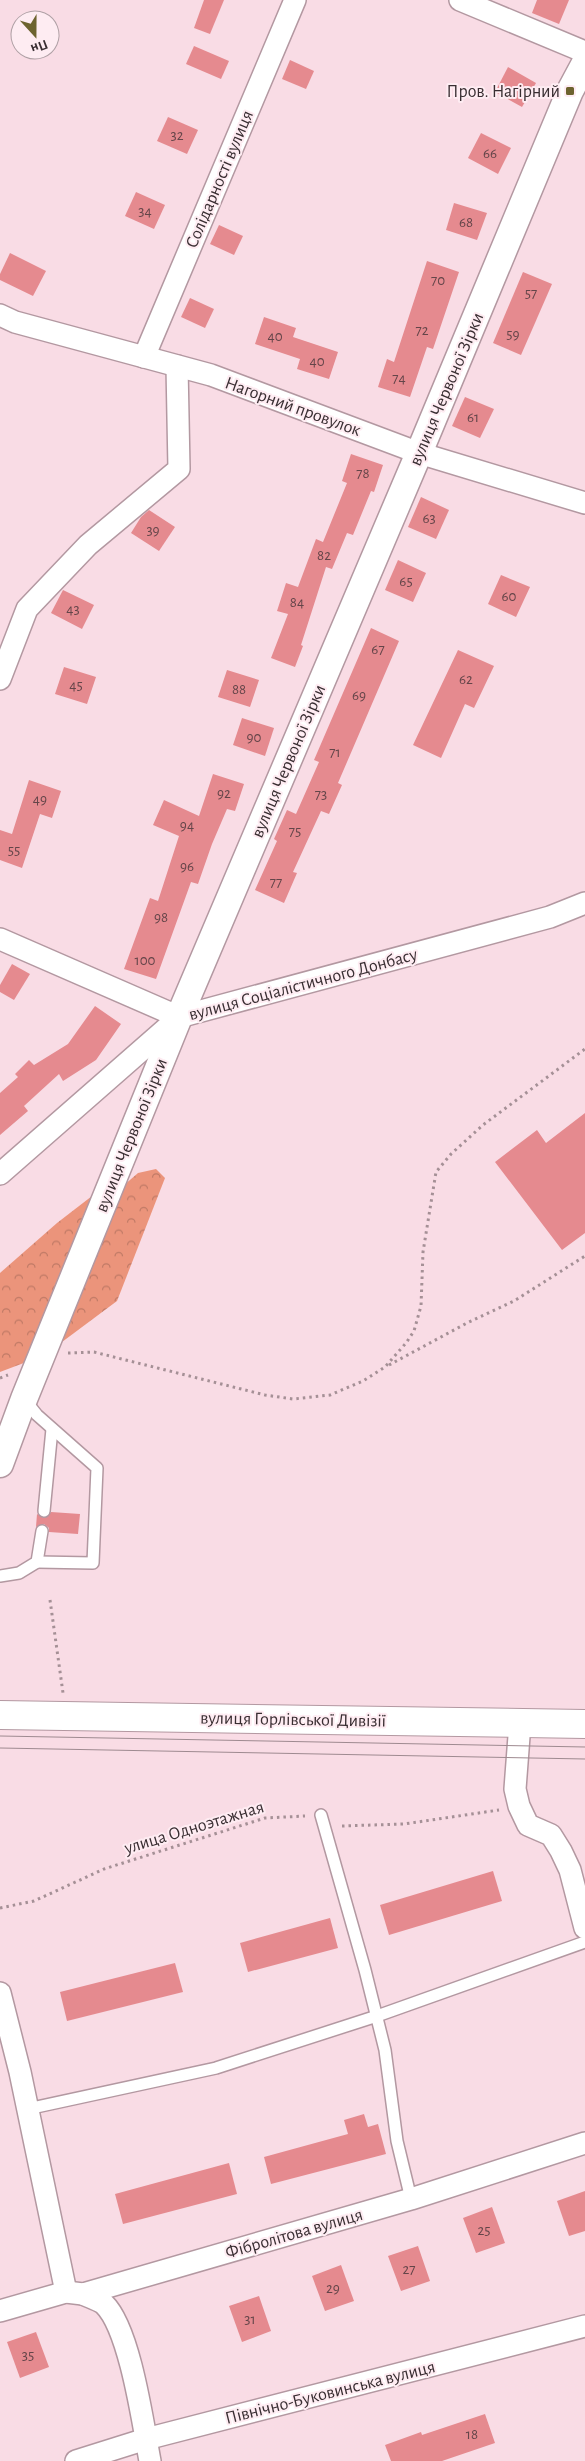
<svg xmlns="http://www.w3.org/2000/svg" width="585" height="2461" font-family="'Alegreya Sans',sans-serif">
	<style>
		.forest { fill: url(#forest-crowns) }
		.building { fill: #e58a8f }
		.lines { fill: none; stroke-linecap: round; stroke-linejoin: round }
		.service-casing { stroke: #b398a1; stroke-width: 14 }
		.minor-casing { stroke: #b398a1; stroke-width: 24 }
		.tertiary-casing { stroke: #b398a1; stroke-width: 29 }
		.secondary-casing { stroke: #b398a1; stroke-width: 30 }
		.path { stroke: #a59096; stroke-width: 3; stroke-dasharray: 2.5 4; stroke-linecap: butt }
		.service { stroke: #fff; stroke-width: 11 }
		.minor { stroke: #fff; stroke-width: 21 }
		.tertiary { stroke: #fff; stroke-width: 26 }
		.secondary { stroke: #fff; stroke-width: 28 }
		.tram { stroke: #9e8a90; stroke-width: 1 }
		.poi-dot { fill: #6d632f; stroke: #feecf2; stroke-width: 2 }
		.labels { text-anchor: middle; stroke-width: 4; stroke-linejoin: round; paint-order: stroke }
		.number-label { font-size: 15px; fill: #644549 }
		.poi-label { font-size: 18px; fill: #392e32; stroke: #feecf2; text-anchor: end }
		.street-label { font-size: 18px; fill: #392e32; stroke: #feecf2 }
	</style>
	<defs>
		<pattern id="forest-crowns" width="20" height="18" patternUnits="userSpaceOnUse" patternTransform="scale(1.25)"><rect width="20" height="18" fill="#eb947b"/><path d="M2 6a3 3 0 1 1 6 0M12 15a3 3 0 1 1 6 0" fill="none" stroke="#bf7965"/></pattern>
	</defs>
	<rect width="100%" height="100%" fill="#f9dce5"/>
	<g class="forest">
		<polygon points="156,1169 165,1178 117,1301 62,1342 123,1186 138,1173"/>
		<polygon points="92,1196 29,1361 0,1372 0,1273 57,1223"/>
	</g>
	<g class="building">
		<polygon points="204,0 224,0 210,34 194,28"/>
		<polygon points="537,0 569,0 559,24 532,13"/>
		<polygon points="194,46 229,61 221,79 186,64"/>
		<polygon points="290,60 314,71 306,89 282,79"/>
		<polygon points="508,67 536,83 522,107 495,92"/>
		<polygon points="168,117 198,130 187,154 157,141"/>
		<polygon points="481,133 511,148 498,174 468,158"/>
		<polygon points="136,192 165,205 154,229 125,216"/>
		<polygon points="454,203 487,213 477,240 446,230"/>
		<polygon points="219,225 243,236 234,255 210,244"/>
		<polygon points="10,253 46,271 33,296 0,280 0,274"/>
		<polygon points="427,261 459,272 433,349 427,347 410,397 378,387 387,359 394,362"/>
		<polygon points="523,272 552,284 521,355 493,343"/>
		<polygon points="190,298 214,309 205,328 181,317"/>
		<polygon points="264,317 296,328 293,337 338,352 329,379 297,369 300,359 255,344"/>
		<polygon points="465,397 494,409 480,438 452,426"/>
		<polygon points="351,454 383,465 374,492 371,491 353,535 347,533 332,569 326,567 301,645 303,646 295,667 271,658 288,614 277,611 286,583 298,587 316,539 323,542 347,483 342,481"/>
		<polygon points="421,497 449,510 436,539 408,527"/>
		<polygon points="149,510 175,527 159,551 131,533 141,517"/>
		<polygon points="398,560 426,573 413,602 385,590"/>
		<polygon points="501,575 530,587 516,617 488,604"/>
		<polygon points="63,590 94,605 82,629 51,613"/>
		<polygon points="371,628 399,641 338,783 342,785 329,814 321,811 293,872 297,873 284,903 255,890 277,841 274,839 287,810 296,814 319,762 314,760"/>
		<polygon points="458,650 494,666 474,708 465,704 441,758 413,745"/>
		<polygon points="64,667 96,677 87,704 55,694"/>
		<polygon points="227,670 259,680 250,707 218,697"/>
		<polygon points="242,718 274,728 265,756 233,745"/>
		<polygon points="213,774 244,784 235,811 227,809 212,844 198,884 191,882 156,979 124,969 150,898 158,901 179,836 153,825 164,800 199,816"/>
		<polygon points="29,780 61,791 52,818 40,814 22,868 0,860 0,830 12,834"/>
		<polygon points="12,964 30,974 14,1000 0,992 0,985"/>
		<polygon points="95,1006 121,1024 96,1060 63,1081 59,1074 24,1106 28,1111 0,1135 0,1093 18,1077 15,1074 29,1060 34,1065 68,1044"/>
		<polygon points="585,1113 585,1233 562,1250 495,1162 537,1130 546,1143"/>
		<polygon points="51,1512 80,1514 78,1534 49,1532 49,1528 44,1524 36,1527 37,1514 44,1518"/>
		<polygon points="493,1871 502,1901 389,1935 380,1905"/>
		<polygon points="330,1918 338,1948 248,1972 240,1943"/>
		<polygon points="175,1963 183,1992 67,2021 60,1992"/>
		<polygon points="364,2114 368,2127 378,2124 386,2154 271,2184 264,2157 348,2134 344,2120"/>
		<polygon points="229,2163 237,2194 123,2224 115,2194"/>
		<polygon points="585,2191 585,2231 569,2236 557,2201"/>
		<polygon points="492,2207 505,2243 476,2253 463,2218"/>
		<polygon points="418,2246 430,2281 401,2291 388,2256"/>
		<polygon points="341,2265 354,2301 325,2311 312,2276"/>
		<polygon points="259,2296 271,2331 242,2342 229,2306"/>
		<polygon points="36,2332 49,2367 20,2378 7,2342"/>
		<polygon points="485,2414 495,2443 442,2461 391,2461 385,2445 421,2432 422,2435"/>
	</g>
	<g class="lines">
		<defs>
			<g id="service">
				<polyline points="25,1400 37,1415 97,1468 93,1563 37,1562"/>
				<polyline points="44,1511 52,1429"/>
				<polyline points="0,1576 19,1573 37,1562 42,1531"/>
				<polyline points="321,1815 365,1970 385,2050 397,2141 411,2199"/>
				<polyline points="27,2109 216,2068 377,2016 585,1942"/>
			</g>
			<g id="minor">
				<polyline points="460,0 585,52"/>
				<polyline points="0,315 15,322 211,375 419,453 585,503"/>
				<polyline points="144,357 295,0"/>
				<polyline points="0,679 27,609 88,545 179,469 177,366"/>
				<polyline points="0,939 179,1017 550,917 585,903"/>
				<polyline points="0,1174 177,1019"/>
				<polyline points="520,1723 515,1789 519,1806 528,1825 551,1835 561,1851 570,1870 585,1928"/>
				<polyline points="0,1993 20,2072 66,2292"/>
				<path d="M83 2294C89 2297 99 2300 104 2304 130 2329 143 2424 150 2461"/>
				<polyline points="0,2311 66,2292 83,2294 411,2199 585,2143"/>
				<polyline points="76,2461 146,2439 585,2326"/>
			</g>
			<polyline id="tertiary" points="0,1464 24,1399 179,1017 419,453 570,91 585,63"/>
			<polyline id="secondary" points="0,1715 585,1724"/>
		</defs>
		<use href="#service" class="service-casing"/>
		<use href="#minor" class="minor-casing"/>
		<use href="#tertiary" class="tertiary-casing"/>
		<use href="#secondary" class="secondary-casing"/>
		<g class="path">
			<polyline points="68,1353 94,1352 265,1395 293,1399 330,1395 363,1381 385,1367 406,1343 414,1331 421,1306 423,1252 436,1172 451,1154 483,1125 585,1049"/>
			<polyline points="389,1365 467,1323 514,1301 585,1256"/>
			<polyline points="0,1378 8,1375"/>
			<polyline points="50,1600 63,1693"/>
			<polyline points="342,1826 404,1824 499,1810"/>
			<polyline points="0,1908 34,1901 104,1869 265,1818 305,1816"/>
		</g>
		<use href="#service" class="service"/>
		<use href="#minor" class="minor"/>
		<use href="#tertiary" class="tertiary"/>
		<use href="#secondary" class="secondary"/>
		<g class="tram">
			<polyline points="0,1736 585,1747"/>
			<polyline points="0,1748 585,1759"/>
		</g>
	</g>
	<rect class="poi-dot" x="565" y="86" width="10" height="10" rx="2.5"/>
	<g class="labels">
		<g class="number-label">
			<text x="177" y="140">32</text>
			<text x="490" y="158">66</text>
			<text x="145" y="216">34</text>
			<text x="466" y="227">68</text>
			<text x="438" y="285">70</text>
			<text x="531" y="298">57</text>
			<text x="422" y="335">72</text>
			<text x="513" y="339">59</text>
			<text x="275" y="341">40</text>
			<text x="317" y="366">40</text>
			<text x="399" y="383">74</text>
			<text x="473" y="422">61</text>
			<text x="363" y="478">78</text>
			<text x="429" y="523">63</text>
			<text x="153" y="535">39</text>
			<text x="324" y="560">82</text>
			<text x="406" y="586">65</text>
			<text x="509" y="601">60</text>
			<text x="297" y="607">84</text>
			<text x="73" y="614">43</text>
			<text x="378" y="654">67</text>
			<text x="466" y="684">62</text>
			<text x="76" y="690">45</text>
			<text x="239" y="694">88</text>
			<text x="359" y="700">69</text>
			<text x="254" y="742">90</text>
			<text x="335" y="757">71</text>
			<text x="224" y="798">92</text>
			<text x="321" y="799">73</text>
			<text x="40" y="804">49</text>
			<text x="187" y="830">94</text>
			<text x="295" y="836">75</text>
			<text x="14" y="855">55</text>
			<text x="187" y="871">96</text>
			<text x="276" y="887">77</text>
			<text x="161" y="922">98</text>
			<text x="145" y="965">100</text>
			<text x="484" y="2235">25</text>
			<text x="409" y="2274">27</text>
			<text x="333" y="2293">29</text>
			<text x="250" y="2324">31</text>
			<text x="28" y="2360">35</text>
			<text x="472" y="2439">18</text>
		</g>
		<g class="poi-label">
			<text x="560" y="97">Пров. Нагірний</text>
		</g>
		<g class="street-label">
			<text transform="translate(219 179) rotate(-67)" y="6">Солідарності вулиця</text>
			<text transform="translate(446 389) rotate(-67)" y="6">вулиця Червоної Зірки</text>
			<text transform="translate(293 406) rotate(20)" y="6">Нагорний провулок</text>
			<text transform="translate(288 761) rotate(-67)" y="6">вулиця Червоної Зірки</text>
			<text transform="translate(303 984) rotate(-15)" y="6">вулиця Соціалістичного Донбасу</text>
			<text transform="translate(131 1135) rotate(-68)" y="6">вулиця Червоної Зірки</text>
			<text transform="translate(293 1719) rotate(1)" y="6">вулиця Горлівської Дивізії</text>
			<text transform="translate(194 1827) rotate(-17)" y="6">улица Одноэтажная</text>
			<text transform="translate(294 2233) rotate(-16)" y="6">Фібролітова вулиця</text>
			<text transform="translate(330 2392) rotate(-14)" y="6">Північно-Буковинська вулиця</text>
		</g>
	</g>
	<g transform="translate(35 35) rotate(159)"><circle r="24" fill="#feecf2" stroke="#afa0a5"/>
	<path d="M0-4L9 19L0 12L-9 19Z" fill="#6d632f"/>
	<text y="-8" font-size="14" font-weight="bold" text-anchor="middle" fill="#392e32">Пн</text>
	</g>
</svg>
